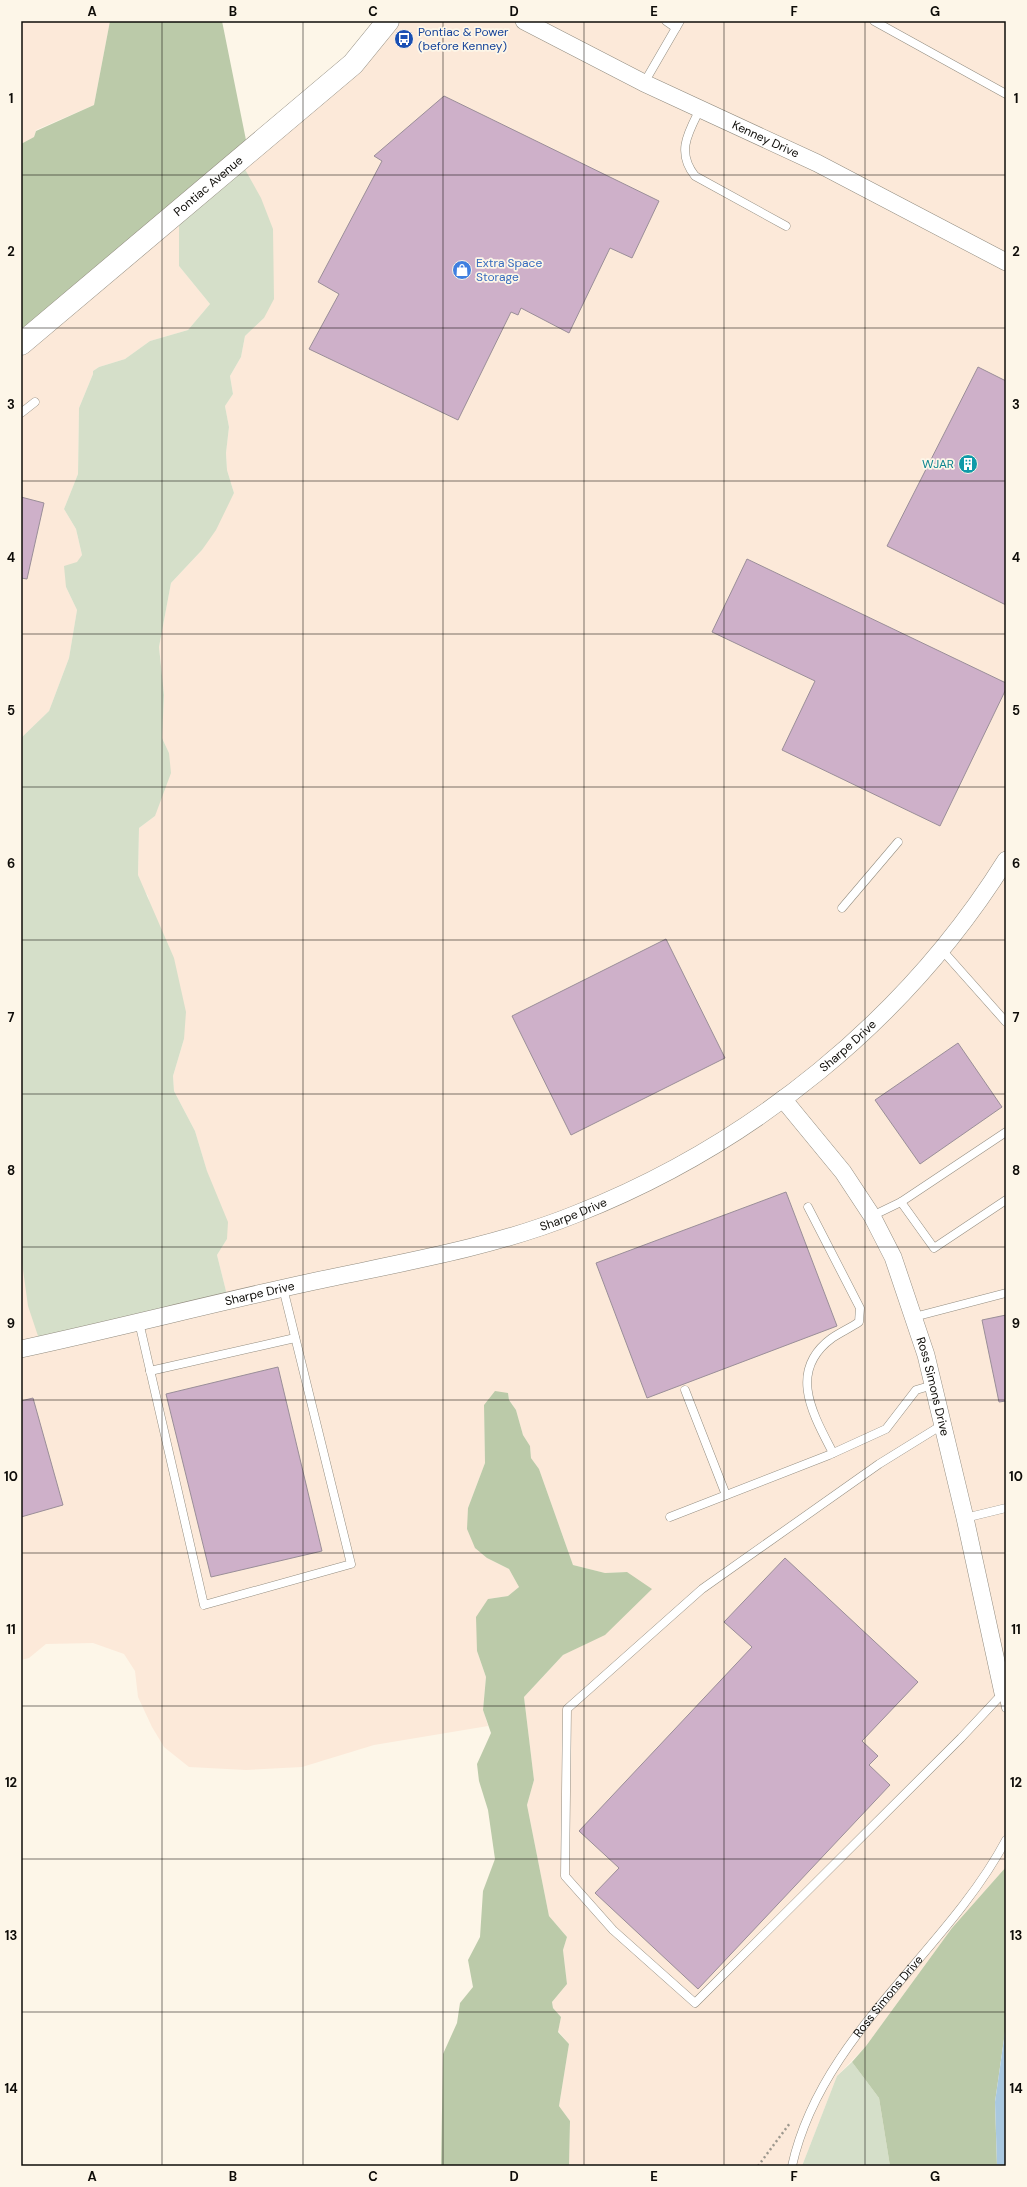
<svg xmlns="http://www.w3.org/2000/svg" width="1027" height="2187" font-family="'DM Sans',sans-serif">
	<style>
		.industrial { fill: #fce9d9 }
		.green { fill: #d5dfc9 }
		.forest { fill: #bbcaa9 }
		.water { fill: #a9c8e0 }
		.building { fill: #ceb0c9; stroke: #9a8e98 }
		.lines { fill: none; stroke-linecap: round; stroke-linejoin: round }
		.lane-casing { stroke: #938d80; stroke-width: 9 }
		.street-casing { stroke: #938d80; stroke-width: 18 }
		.secondary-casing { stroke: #938d80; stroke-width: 23 }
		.path { stroke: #9c978d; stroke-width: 2.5; stroke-dasharray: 2 3; stroke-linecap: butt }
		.lane { stroke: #fff; stroke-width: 8 }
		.street { stroke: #fff; stroke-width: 17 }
		.secondary { stroke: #fff; stroke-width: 22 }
		.grid { fill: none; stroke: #0e0c08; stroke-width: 1; stroke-opacity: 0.55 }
		.labels { text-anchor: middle; stroke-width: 3.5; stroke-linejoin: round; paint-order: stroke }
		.transit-label { font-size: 12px; fill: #164399; stroke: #fdf6e8; text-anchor: start }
		.street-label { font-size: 12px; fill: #0e0c08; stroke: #fdf6e8 }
		.shop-label { font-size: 12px; fill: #366cbe; stroke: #fdf6e8; text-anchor: start }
		.culture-label { font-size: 12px; fill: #0d838f; stroke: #fdf6e8; text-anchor: end }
		.neatline { fill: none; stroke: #0e0c08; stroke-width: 1.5 }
		.grid-label { font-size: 13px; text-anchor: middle; font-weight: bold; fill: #0e0c08 }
	</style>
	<rect width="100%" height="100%" fill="#fdf6e8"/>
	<g class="industrial">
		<polygon points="21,21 110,21 94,105 36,130 34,137 21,144"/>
		<polygon points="380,21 1006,21 1006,1867 952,1928 866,2046 837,2076 802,2166 569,2166 570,2121 559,2106 569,2044 558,2031 561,2017 553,2008 552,2002 567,1984 563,1950 567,1937 549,1916 527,1805 534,1780 524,1697 563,1655 605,1634 627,1572 605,1573 573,1565 539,1469 531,1458 530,1446 523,1435 516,1410 509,1400 508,1393 484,1405 485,1463 468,1508 487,1558 509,1569 519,1587 508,1596 488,1599 477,1651 486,1677 483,1709 488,1726 374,1745 302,1767 246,1770 189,1767 164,1747 152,1727 138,1697 135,1671 124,1654 93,1643 46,1644 29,1658 21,1660 21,1255 25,1272 228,1299 217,1255 227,1239 195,1131 174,1091 173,1076 184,1039 148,896 142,888 138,875 139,828 155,816 169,753 162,738 164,695 159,647 171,583 202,550 234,493 227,470 226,453 229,427 225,406 233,394 230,376 241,357 245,336 264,318 242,164 257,145"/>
		<polygon points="179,211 179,266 210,304 188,330 150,341 125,359 99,367 93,371 93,374 79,408 78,474 64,509 76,529 82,555 66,587 77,610 69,658 49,711 21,738 21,344"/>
	</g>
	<g class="green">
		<polygon points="242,164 261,198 273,229 274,299 264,318 245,336 241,357 230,376 233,394 225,406 229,427 226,453 227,470 234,493 216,530 202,550 171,583 159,647 164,695 162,738 169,753 171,773 155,816 139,828 138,875 174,958 186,1012 184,1039 173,1076 174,1091 195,1131 207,1171 228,1222 227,1239 217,1255 228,1299 39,1339 28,1306 21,1255 21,738 49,711 69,658 77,610 66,587 64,566 77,562 82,555 76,529 64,509 78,474 79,408 93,374 93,371 99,367 125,359 150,341 188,330 210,304 179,266 179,211"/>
		<polygon points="852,2062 879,2098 890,2166 802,2166 837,2076"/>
	</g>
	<g class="forest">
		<polygon points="110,21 222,21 248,150 21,344 21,144 34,137 36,131 94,105"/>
		<polygon points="495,1391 508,1393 509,1400 516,1410 523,1435 530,1446 531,1458 539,1469 573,1565 605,1573 627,1572 652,1589 605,1635 563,1655 524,1697 534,1780 527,1805 549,1916 567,1937 563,1950 567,1984 552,2002 553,2008 561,2017 558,2032 569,2044 559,2106 570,2121 569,2166 441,2166 443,2054 457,2023 460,2003 473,1987 468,1960 480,1937 483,1891 495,1859 488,1810 479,1781 477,1764 491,1733 483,1710 486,1677 477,1651 476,1617 488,1599 508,1596 519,1587 509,1569 487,1558 475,1548 467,1529 468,1508 485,1463 484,1405"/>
		<polygon points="1006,1867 1006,2025 995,2102 997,2166 890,2166 879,2098 852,2062 866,2046 952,1928"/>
	</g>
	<polygon class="water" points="1006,2025 1006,2166 997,2166 995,2102"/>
	<g class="building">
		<polygon points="444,96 659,201 632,258 610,248 569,333 521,308 518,315 511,312 458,420 309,349 339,294 318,282 382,161 374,156"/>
		<polygon points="978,367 1006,381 1006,605 887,546"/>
		<polygon points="21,497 44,503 27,579 21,578"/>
		<polygon points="747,559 1006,683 1006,689 940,826 782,750 815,681 712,632"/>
		<polygon points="666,939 725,1058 571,1135 512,1016"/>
		<polygon points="958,1043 1002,1107 920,1164 875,1100"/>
		<polygon points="786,1192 837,1326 647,1398 596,1263"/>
		<polygon points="1006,1315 1006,1401 999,1402 982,1320"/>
		<polygon points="278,1367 322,1551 211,1577 166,1394"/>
		<polygon points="33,1398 63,1505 21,1517 21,1401"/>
		<polygon points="785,1558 918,1682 862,1741 878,1756 869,1765 890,1785 698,1989 595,1893 619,1868 579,1831 752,1647 724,1622"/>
	</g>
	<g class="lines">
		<defs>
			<g id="lane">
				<polyline points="666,21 676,28"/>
				<polyline points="874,21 1006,94"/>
				<polyline points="644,83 680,21"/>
				<path d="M700 109C688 133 676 152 695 176L786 226"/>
				<polyline points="21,413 35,402"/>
				<polyline points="842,908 898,842"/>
				<polyline points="942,950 1006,1022"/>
				<polyline points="901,1202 934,1248 1006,1200"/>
				<path d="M808 1207 860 1308 859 1322C850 1328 841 1332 832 1338 787 1371 813 1414 833 1453"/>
				<polyline points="872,1216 901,1202 1006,1132"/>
				<polyline points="914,1317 1006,1293"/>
				<polyline points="139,1322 204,1605 351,1564 283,1288"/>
				<polyline points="150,1371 295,1338"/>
				<polyline points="685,1390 726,1495"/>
				<polyline points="942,1425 879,1464 702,1589 567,1709 565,1876 613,1930 695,2003 961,1738 1003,1693"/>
				<polyline points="670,1517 829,1455 886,1429 916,1390 933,1385"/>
				<polyline points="965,1518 1006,1508"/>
				<polyline points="1003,1693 1006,1708"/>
				<path id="s1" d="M792 2166C821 2035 946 1953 1006 1840"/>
			</g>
			<g id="street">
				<path id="s2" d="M524 21 644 83 817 163 1006 262"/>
				<path id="s3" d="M783 1099 843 1172 872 1216 893 1257 926 1355 965 1518 1003 1693"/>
				<path id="s4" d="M21 1349C118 1328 214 1303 311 1282 399 1263 492 1248 576 1214 751 1145 906 1020 1006 860"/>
			</g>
			<g id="secondary">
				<path id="s5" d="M21 344 353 64 388 21"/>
			</g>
		</defs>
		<use href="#lane" class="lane-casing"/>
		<use href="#street" class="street-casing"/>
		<use href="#secondary" class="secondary-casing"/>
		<polyline class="path" points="758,2166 790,2123"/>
		<use href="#lane" class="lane"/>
		<use href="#street" class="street"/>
		<use href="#secondary" class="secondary"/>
	</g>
	<path class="grid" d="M162 21V2166M303 21V2166M443 21V2166M584 21V2166M724 21V2166M865 21V2166M21 175H1006M21 328H1006M21 481H1006M21 634H1006M21 787H1006M21 940H1006M21 1094H1006M21 1247H1006M21 1400H1006M21 1553H1006M21 1706H1006M21 1859H1006M21 2012H1006"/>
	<defs>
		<symbol id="bus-disc" viewBox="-11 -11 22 22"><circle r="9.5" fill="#1a4fb4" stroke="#fdf6e8"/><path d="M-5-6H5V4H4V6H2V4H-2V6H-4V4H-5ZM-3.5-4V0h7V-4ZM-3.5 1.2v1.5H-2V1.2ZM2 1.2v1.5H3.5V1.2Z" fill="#fff"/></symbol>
		<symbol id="shop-disc" viewBox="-11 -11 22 22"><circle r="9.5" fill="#3f7fe0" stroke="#fdf6e8"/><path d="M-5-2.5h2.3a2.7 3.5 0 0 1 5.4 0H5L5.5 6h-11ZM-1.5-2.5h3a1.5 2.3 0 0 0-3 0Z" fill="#fff"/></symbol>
		<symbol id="building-disc" viewBox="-11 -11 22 22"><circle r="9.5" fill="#0f9aa8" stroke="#fdf6e8"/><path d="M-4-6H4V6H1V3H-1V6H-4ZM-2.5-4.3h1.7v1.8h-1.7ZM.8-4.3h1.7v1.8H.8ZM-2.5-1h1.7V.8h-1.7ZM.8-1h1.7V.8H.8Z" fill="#fff"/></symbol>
	</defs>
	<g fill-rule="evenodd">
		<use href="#bus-disc" x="393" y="28" width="22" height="22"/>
		<use href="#shop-disc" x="451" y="259" width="22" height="22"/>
		<use href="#building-disc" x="957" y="453" width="22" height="22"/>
	</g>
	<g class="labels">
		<g class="transit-label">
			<text x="418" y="36">Pontiac &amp; Power<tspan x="418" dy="14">(before Kenney)</tspan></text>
		</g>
		<g class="street-label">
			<text dy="4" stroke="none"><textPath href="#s2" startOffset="269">Kenney Drive</textPath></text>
			<text dy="4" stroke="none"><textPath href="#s5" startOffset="245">Pontiac Avenue</textPath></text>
			<text dy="4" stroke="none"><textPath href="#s4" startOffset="893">Sharpe Drive</textPath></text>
			<text dy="4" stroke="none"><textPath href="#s4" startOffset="569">Sharpe Drive</textPath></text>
			<text dy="4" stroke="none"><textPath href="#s4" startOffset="245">Sharpe Drive</textPath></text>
			<text dy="4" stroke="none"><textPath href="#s3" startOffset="329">Ross Simons Drive</textPath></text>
			<text dy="4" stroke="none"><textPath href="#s1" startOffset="197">Ross Simons Drive</textPath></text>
		</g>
		<g class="shop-label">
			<text x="476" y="267">Extra Space<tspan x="476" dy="14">Storage</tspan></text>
		</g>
		<g class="culture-label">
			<text x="954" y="468">WJAR</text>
		</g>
	</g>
	<rect width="1027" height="2187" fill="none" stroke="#fdf6e8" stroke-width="44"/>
	<rect x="22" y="22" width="983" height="2143" class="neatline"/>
	<g class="grid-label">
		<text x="92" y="16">A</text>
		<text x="233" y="16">B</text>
		<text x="373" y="16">C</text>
		<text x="514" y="16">D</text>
		<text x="654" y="16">E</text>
		<text x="794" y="16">F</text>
		<text x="935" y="16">G</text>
		<text x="11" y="103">1</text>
		<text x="1016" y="103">1</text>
		<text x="11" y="256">2</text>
		<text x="1016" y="256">2</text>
		<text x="11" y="409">3</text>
		<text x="1016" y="409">3</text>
		<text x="11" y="562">4</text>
		<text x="1016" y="562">4</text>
		<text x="11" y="715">5</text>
		<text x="1016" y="715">5</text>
		<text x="11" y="868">6</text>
		<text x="1016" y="868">6</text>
		<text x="11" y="1022">7</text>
		<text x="1016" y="1022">7</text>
		<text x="11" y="1175">8</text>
		<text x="1016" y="1175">8</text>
		<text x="11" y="1328">9</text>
		<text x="1016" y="1328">9</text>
		<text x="11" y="1481">10</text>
		<text x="1016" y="1481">10</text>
		<text x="11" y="1634">11</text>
		<text x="1016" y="1634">11</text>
		<text x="11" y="1787">12</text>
		<text x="1016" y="1787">12</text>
		<text x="11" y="1940">13</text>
		<text x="1016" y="1940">13</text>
		<text x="11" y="2093">14</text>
		<text x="1016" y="2093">14</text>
		<text x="92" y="2181">A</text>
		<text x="233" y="2181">B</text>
		<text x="373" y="2181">C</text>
		<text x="514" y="2181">D</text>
		<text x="654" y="2181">E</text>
		<text x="794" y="2181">F</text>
		<text x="935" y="2181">G</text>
	</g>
</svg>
